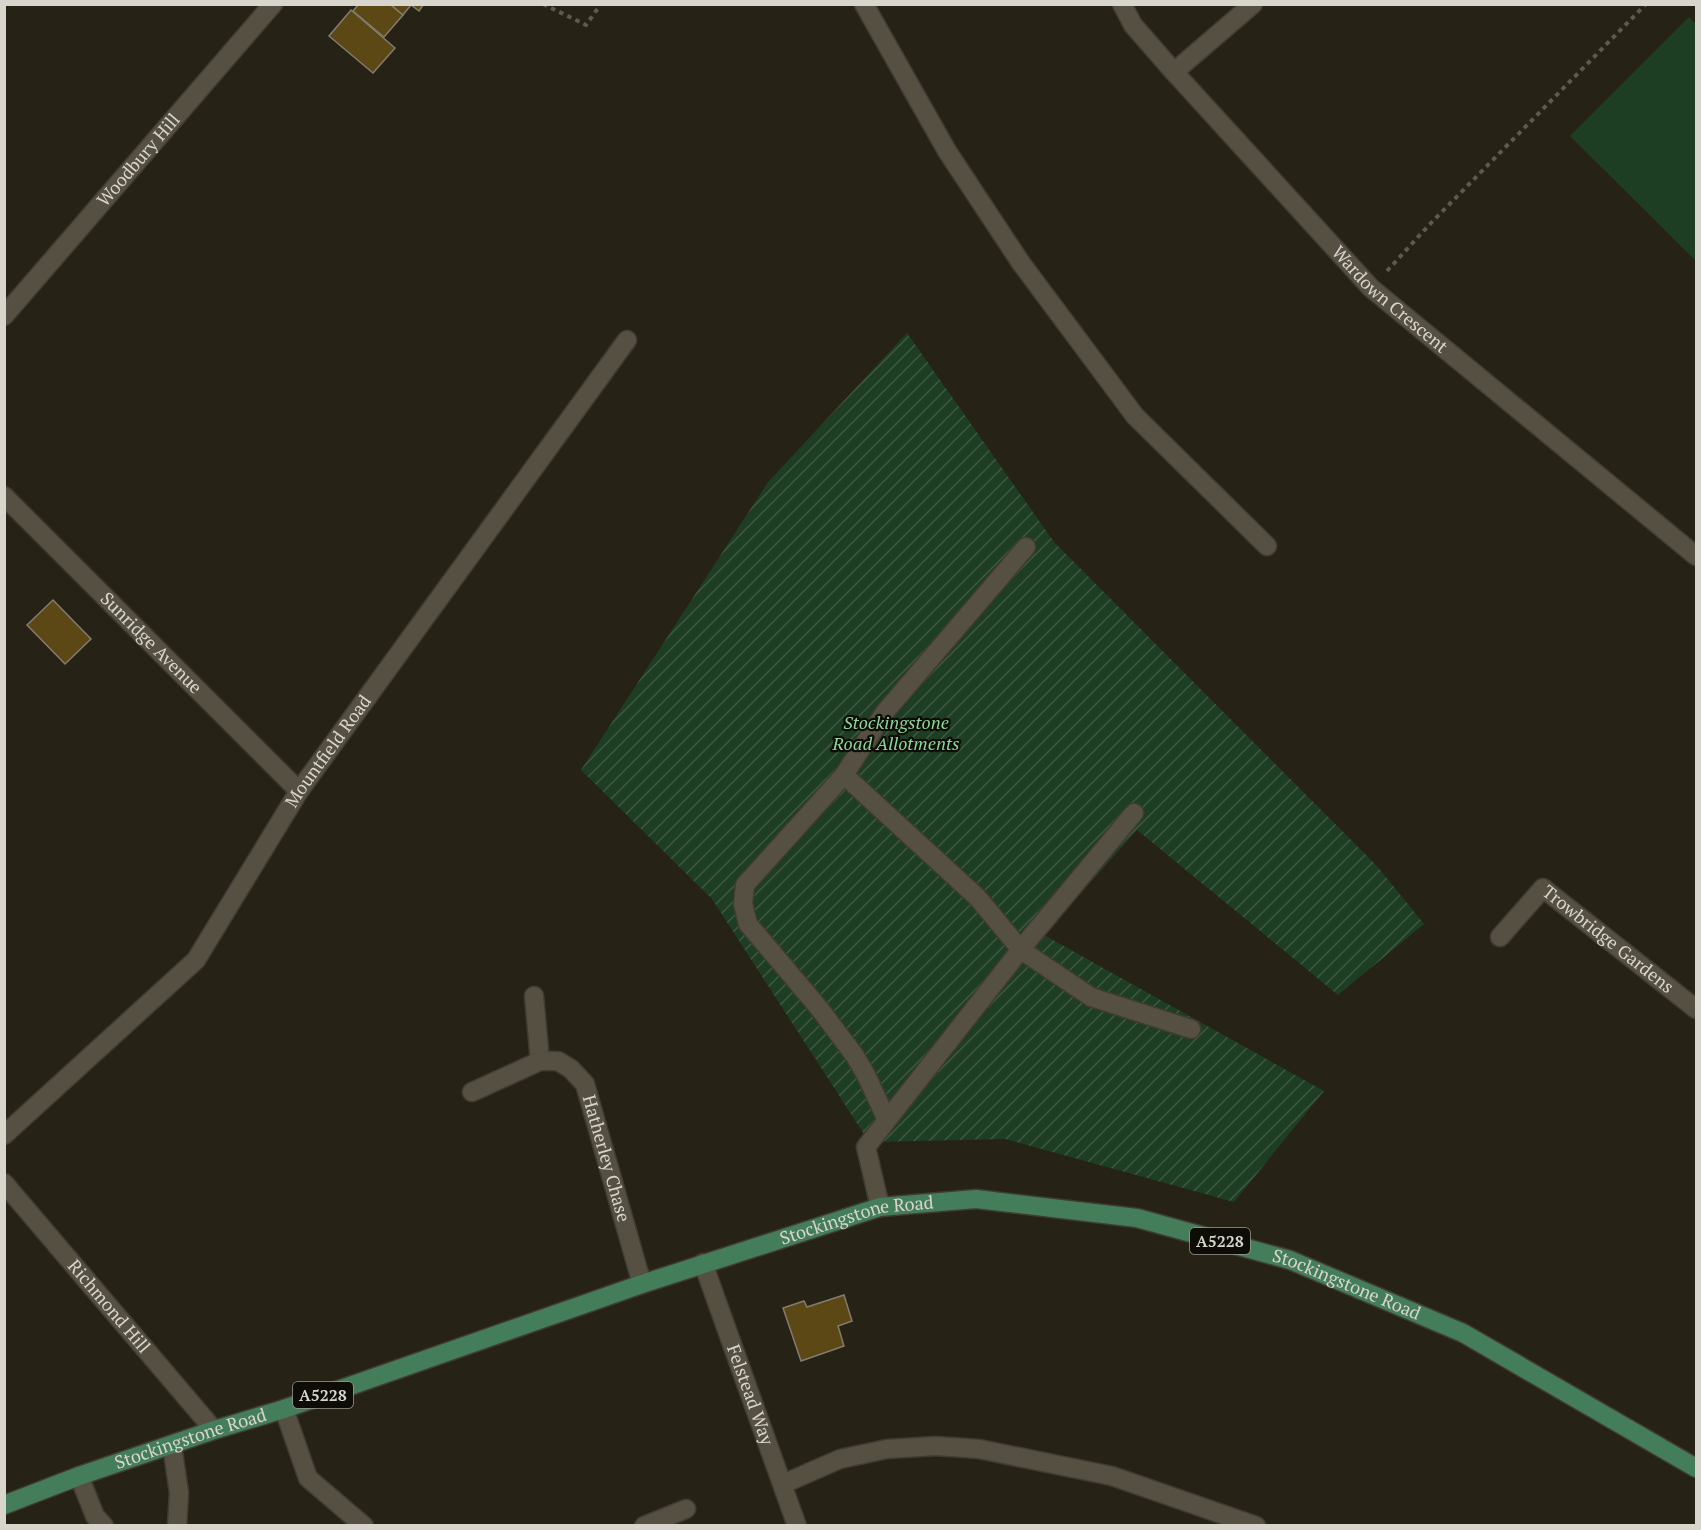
<svg xmlns="http://www.w3.org/2000/svg" width="1701" height="1530" font-family="'PT Serif',serif">
	<style>
		.green { fill: #1d3e22 }
		.garden { fill: url(#garden-furrows) }
		.building { fill: #5c4815; stroke: #837c6e; stroke-width: 1.5 }
		.lines { fill: none; stroke-linecap: round; stroke-linejoin: round }
		.minor-casing { stroke: #403b33; stroke-width: 21 }
		.major-casing { stroke: #403b33; stroke-width: 21 }
		.path { stroke: #5e5a4f; stroke-width: 4; stroke-dasharray: 4.5 4.5; stroke-linecap: butt }
		.minor { stroke: #565042; stroke-width: 18 }
		.major { stroke: #447d59; stroke-width: 18 }
		.labels { text-anchor: middle; stroke-width: 4.5; stroke-linejoin: round; paint-order: stroke }
		.shield { fill: #0e0c07; stroke: #9b9992; stroke-width: 1.5 }
		.shield-label { font-size: 16px; font-weight: bold; fill: #d8d5cd }
		.street-label { font-size: 18px; fill: #d8d5cd; stroke: #0e0c07 }
		.park-label { font-size: 18px; font-style: italic; fill: #8ad794; stroke: #0e0c07 }
	</style>
	<defs>
		<pattern id="garden-furrows" width="10" height="10" patternUnits="userSpaceOnUse" patternTransform="scale(1.5)"><rect width="10" height="10" fill="#1d3e22"/><path d="M-1 1l2-2M0 10L10 0M9 11l2-2" fill="none" stroke="#3d5941"/></pattern>
	</defs>
	<rect width="100%" height="100%" fill="#272216"/>
	<polygon class="green" points="1689,17 1696,24 1696,261 1570,136"/>
	<polygon class="garden" points="907,333 1054,542 1377,866 1424,924 1338,995 1137,830 1044,935 1324,1091 1234,1202 1005,1139 869,1142 712,899 581,770 768,482"/>
	<g class="building">
		<polygon points="359,4 390,4 403,15 384,37 353,11"/>
		<polygon points="390,4 424,4 419,11 411,5 403,15"/>
		<polygon points="351,10 395,48 373,73 329,36"/>
		<polygon points="53,600 91,639 65,664 27,625"/>
		<polygon points="844,1295 852,1321 838,1326 844,1346 801,1361 783,1308 804,1301 807,1307"/>
	</g>
	<g class="lines">
		<defs>
			<g id="minor">
				<polyline points="864,4 947,151 1021,263 1135,416 1267,546"/>
				<path id="s1" d="M1122 4 1133 25 1174 72 1371 288 1696 556"/>
				<polyline points="1174,72 1253,4"/>
				<path id="s2" d="M4 316 273 4"/>
				<path id="s3" d="M4 496 299 791"/>
				<polyline points="844,775 978,898 1021,950 1091,997 1191,1029"/>
				<path id="s4" d="M1500 937 1543 888 1696 1009"/>
				<polyline points="534,996 540,1061"/>
				<path id="s5" d="M472 1092 540 1061H558L571 1069 585 1084 642 1284"/>
				<polyline points="887,1120 866,1075 855,1056 819,1008 748,924 743,904 745,885 844,775 885,712 1026,547"/>
				<path id="s6" d="M4 1135 196 960 299 791 627 340"/>
				<path id="s7" d="M4 1183 214 1430"/>
				<polyline points="880,1207 866,1147 1025,944 1134,813"/>
				<path id="s8" d="M703 1263 797 1526"/>
				<polyline points="284,1409 308,1478 364,1526"/>
				<polyline points="172,1445 179,1493 177,1526"/>
				<polyline points="79,1476 95,1516 104,1526"/>
				<polyline points="783,1484 840,1459 887,1449 936,1446 979,1449 1112,1476 1256,1526"/>
				<polyline points="644,1526 686,1509"/>
			</g>
			<g id="major">
				<path id="s9" d="M4 1505 79 1476 214 1430 284 1409 642 1284 880 1207 976 1199 1137 1218 1290 1260 1463 1333 1696 1468"/>
			</g>
		</defs>
		<use href="#minor" class="minor-casing"/>
		<use href="#major" class="major-casing"/>
		<g class="path">
			<polyline points="543,4 586,25 601,4"/>
			<polyline points="1387,271 1429,225 1646,4"/>
		</g>
		<use href="#minor" class="minor"/>
		<use href="#major" class="major"/>
	</g>
	<g class="labels">
		<g class="shield">
			<rect x="1190" y="1228" width="60" height="26" rx="4.5"/>
			<rect x="293" y="1382" width="60" height="26" rx="4.5"/>
		</g>
		<g class="shield-label">
			<text x="1220" y="1247">A5228</text>
			<text x="323" y="1401">A5228</text>
		</g>
		<g class="street-label">
			<text dy="6" stroke="none"><textPath href="#s2" startOffset="206">Woodbury Hill</textPath></text>
			<text dy="6" stroke="none"><textPath href="#s1" startOffset="400">Wardown Crescent</textPath></text>
			<text dy="6" stroke="none"><textPath href="#s3" startOffset="208">Sunridge Avenue</textPath></text>
			<text dy="6" stroke="none"><textPath href="#s6" startOffset="507">Mountfield Road</textPath></text>
			<text dy="6" stroke="none"><textPath href="#s4" startOffset="148">Trowbridge Gardens</textPath></text>
			<text dy="6" stroke="none"><textPath href="#s5" startOffset="206">Hatherley Chase</textPath></text>
			<text dy="6" stroke="none"><textPath href="#s9" startOffset="900">Stockingstone Road</textPath></text>
			<text dy="6" stroke="none"><textPath href="#s9" startOffset="1404">Stockingstone Road</textPath></text>
			<text dy="6" stroke="none"><textPath href="#s7" startOffset="162">Richmond Hill</textPath></text>
			<text dy="6" stroke="none"><textPath href="#s8" startOffset="140">Felstead Way</textPath></text>
			<text dy="6" stroke="none"><textPath href="#s9" startOffset="198">Stockingstone Road</textPath></text>
		</g>
		<g class="park-label">
			<text x="896" y="729">Stockingstone<tspan x="896" dy="21">Road Allotments</tspan></text>
		</g>
	</g>
	<rect width="1701" height="1530" fill="none" stroke="#d8d5cd" stroke-width="12"/>
</svg>
